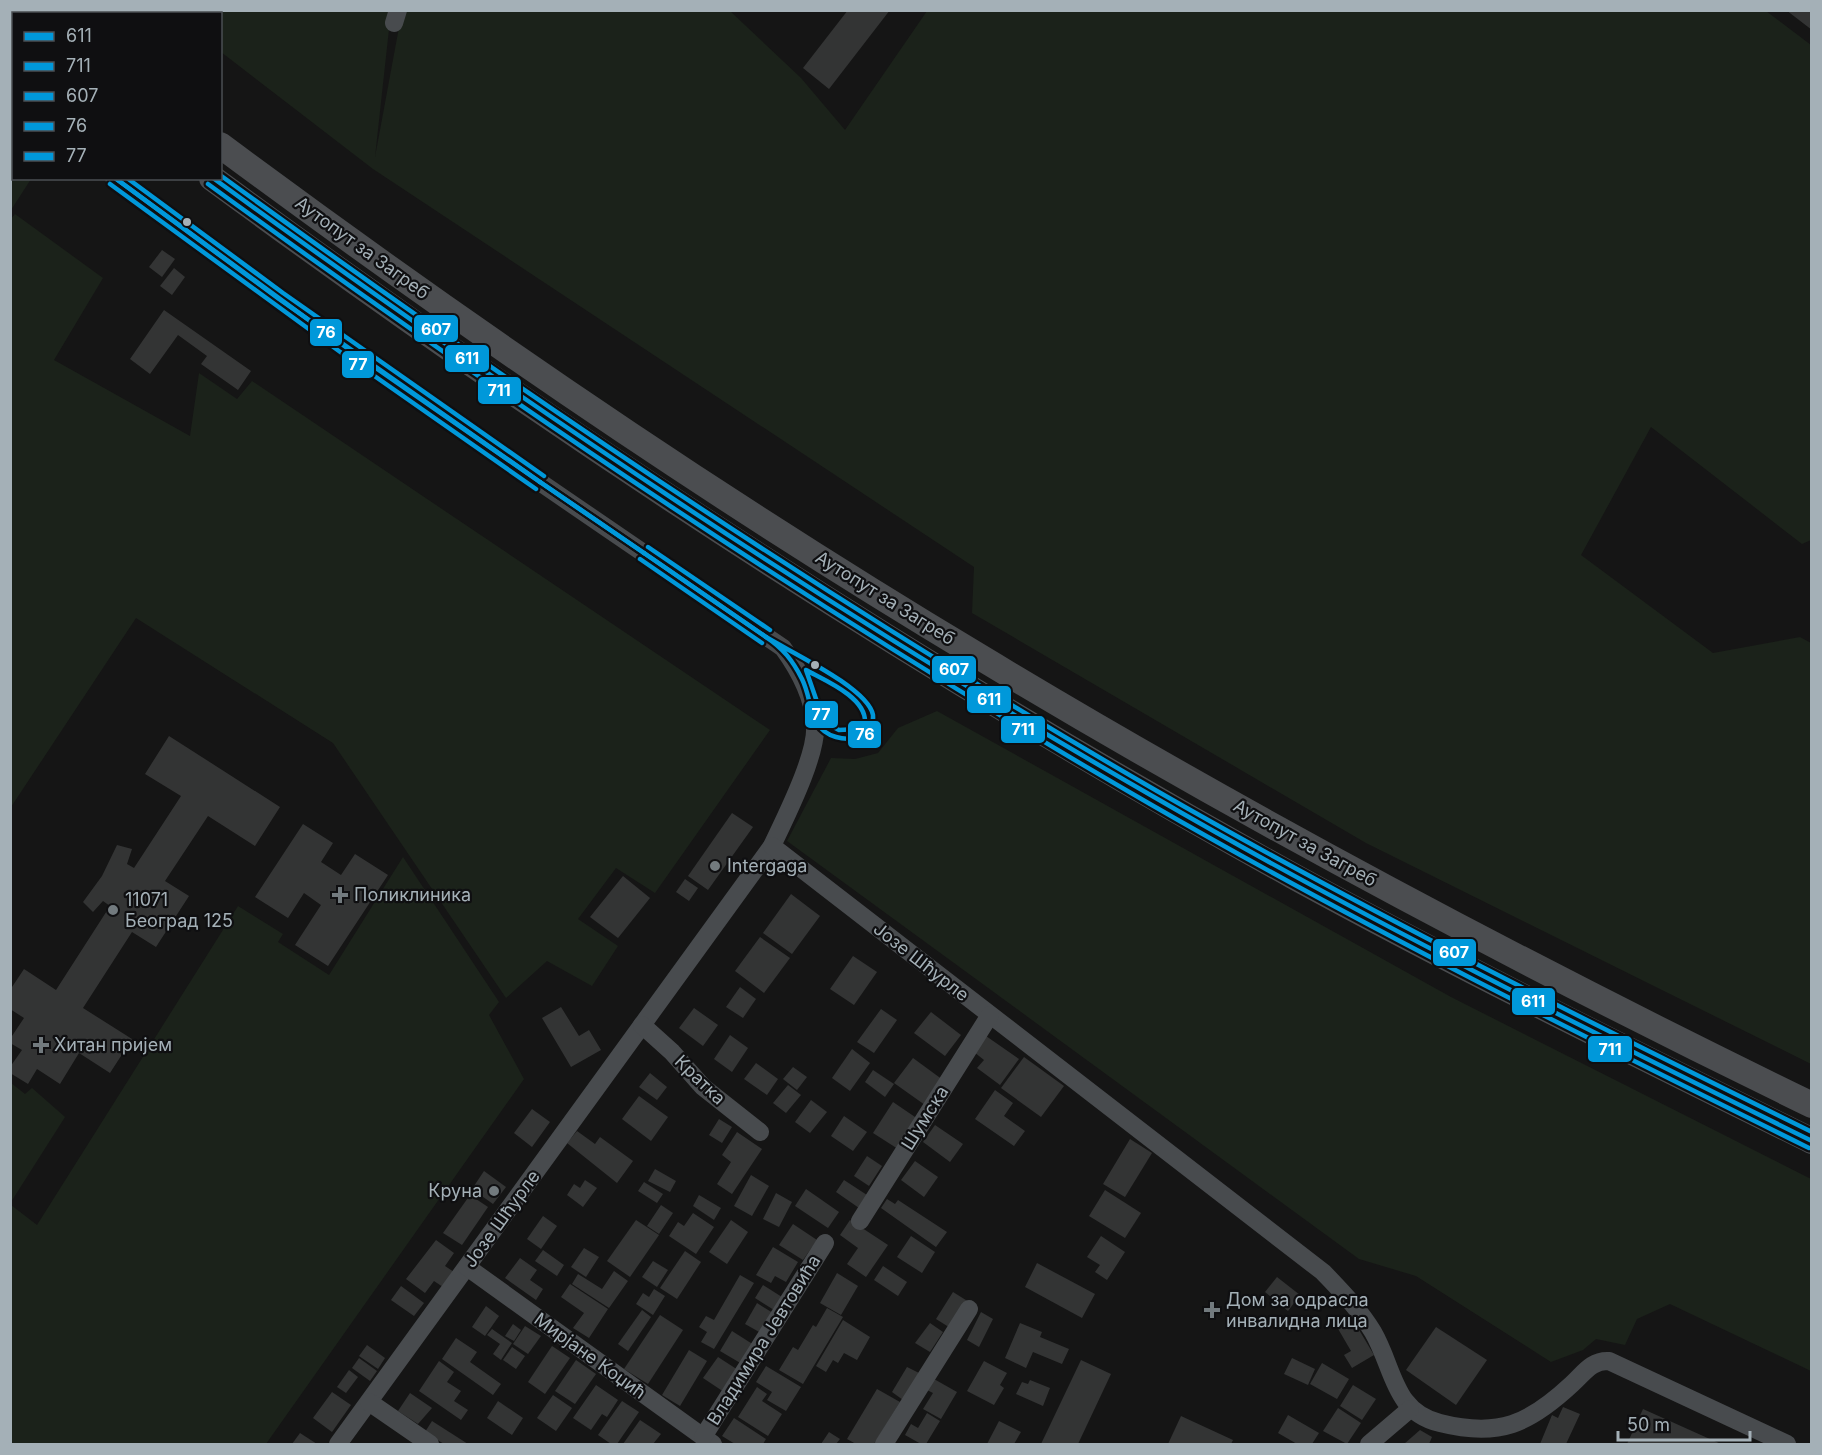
<svg xmlns="http://www.w3.org/2000/svg" width="1822" height="1455" font-family="Inter,sans-serif">
	<style>
		.green { fill: #1b221a }
		.building { fill: #333434 }
		.lines { fill: none; stroke-linecap: round; stroke-linejoin: round }
		.minor { stroke: #484b4e; stroke-width: 18 }
		.highway { stroke: #4b4d50; stroke-width: 26 }
		.bus-1-casing { stroke: #0f0f11; stroke-width: 9 }
		.bus-2-casing { stroke: #0f0f11; stroke-width: 9 }
		.bus-3-casing { stroke: #0f0f11; stroke-width: 9 }
		.bus-4-casing { stroke: #0f0f11; stroke-width: 9 }
		.bus-5-casing { stroke: #0f0f11; stroke-width: 9 }
		.bus-1 { stroke: #0098da; stroke-width: 4.5 }
		.bus-2 { stroke: #0098da; stroke-width: 4.5 }
		.bus-3 { stroke: #0098da; stroke-width: 4.5 }
		.bus-4 { stroke: #0098da; stroke-width: 4.5 }
		.bus-5 { stroke: #0098da; stroke-width: 4.5 }
		.bus-dot { fill: #a4b0b7; stroke: #0f0f11; stroke-width: 2 }
		.poi-dot { fill: #727a7e; stroke: #0f0f11; stroke-width: 2 }
		.labels { text-anchor: middle; stroke-width: 4.5; stroke-linejoin: round; paint-order: stroke }
		.street-label { font-size: 18px; fill: #a4b0b7; stroke: #0f0f11 }
		.poi-label { font-size: 18px; fill: #a4b0b7; stroke: #0f0f11; text-anchor: start }
		.line-badge { stroke: #0f0f11; stroke-width: 2 }
		.badge-label { font-size: 16px; text-anchor: middle; font-weight: bold; fill: #fff }
	</style>
	<rect width="100%" height="100%" fill="#151515"/>
	<g class="green">
		<polygon points="167,11 391,11 375,157 402,11 730,11 801,78 845,130 927,11 1766,11 1811,45 1811,540 1802,544 1651,427 1581,555 1713,653 1800,637 1811,643 1811,1064 1366,843 972,613 974,567 373,169 221,52 220,14 171,13"/>
		<polygon points="11,96 14,99 14,178 31,179 11,210"/>
		<polygon points="15,214 103,278 54,360 190,436 199,373 237,399 252,381 770,730 655,893 616,868 578,919 618,946 592,986 547,961 506,998 333,743 136,618 11,807 10,220"/>
		<polygon points="937,711 1451,997 1811,1179 1811,1371 1670,1304 1637,1319 1625,1345 1596,1339 1583,1350 1551,1362 1416,1276 1359,1259 787,841 831,758 855,759 878,753 898,728"/>
		<polygon points="403,857 499,1002 489,1015 524,1079 266,1444 11,1444 11,1205 37,1225 238,906 283,934 278,942 329,975"/>
		<polygon points="11,1083 25,1094 32,1088 65,1117 11,1202"/>
	</g>
	<g class="building">
		<polygon points="848,10 890,10 829,89 803,68"/>
		<polygon points="1786,10 1812,10 1812,30"/>
		<polygon points="162,250 175,259 162,277 149,267"/>
		<polygon points="174,268 185,277 172,295 160,286"/>
		<polygon points="164,310 251,371 238,390 201,364 207,356 178,335 150,374 130,359"/>
		<polygon points="169,736 280,807 255,846 208,816 165,881 189,896 156,947 132,932 83,1008 132,1039 110,1073 79,1053 60,1084 37,1069 28,1084 10,1073 10,1067 22,1050 10,1043 10,1039 24,1018 10,1009 10,990 24,969 56,990 110,906 103,901 93,912 83,902 102,876 117,845 132,849 127,864 134,868 181,796 145,774"/>
		<polygon points="732,813 753,827 708,890 688,876"/>
		<polygon points="303,824 333,843 321,862 341,875 355,854 388,875 328,966 295,945 321,905 304,893 288,918 255,897"/>
		<polygon points="623,876 650,898 618,938 590,917"/>
		<polygon points="685,879 698,888 689,901 676,892"/>
		<polygon points="791,894 820,916 792,954 763,933"/>
		<polygon points="760,937 790,958 764,993 735,971"/>
		<polygon points="853,956 877,972 854,1005 830,989"/>
		<polygon points="740,987 756,999 743,1018 726,1007"/>
		<polygon points="561,1007 579,1036 589,1030 601,1050 571,1067 542,1018"/>
		<polygon points="694,1008 718,1025 703,1046 679,1028"/>
		<polygon points="881,1009 897,1020 874,1053 857,1042"/>
		<polygon points="931,1012 961,1035 945,1056 914,1033"/>
		<polygon points="730,1035 748,1048 732,1072 714,1059"/>
		<polygon points="986,1036 1019,1059 1000,1085 977,1068 984,1060 974,1052"/>
		<polygon points="852,1049 870,1063 850,1091 832,1078"/>
		<polygon points="1024,1057 1064,1086 1041,1117 1001,1088"/>
		<polygon points="913,1058 943,1080 925,1105 894,1083"/>
		<polygon points="756,1063 778,1079 767,1095 744,1079"/>
		<polygon points="793,1067 807,1077 797,1090 783,1079"/>
		<polygon points="873,1070 894,1084 885,1097 865,1082"/>
		<polygon points="650,1073 667,1087 657,1100 639,1087"/>
		<polygon points="788,1085 801,1095 786,1113 773,1103"/>
		<polygon points="995,1090 1013,1103 1004,1116 1025,1131 1014,1146 975,1119"/>
		<polygon points="639,1096 668,1117 651,1141 622,1119"/>
		<polygon points="811,1100 827,1112 810,1133 795,1122"/>
		<polygon points="893,1102 918,1119 898,1149 873,1133"/>
		<polygon points="532,1109 550,1122 532,1147 514,1133"/>
		<polygon points="844,1116 867,1132 853,1151 831,1136"/>
		<polygon points="719,1119 732,1127 722,1143 709,1135"/>
		<polygon points="935,1125 963,1144 950,1162 923,1142"/>
		<polygon points="577,1131 595,1144 600,1137 633,1161 617,1183 567,1143"/>
		<polygon points="737,1132 762,1149 732,1194 717,1184 731,1162 722,1155"/>
		<polygon points="1130,1139 1152,1153 1125,1197 1103,1184"/>
		<polygon points="867,1156 882,1166 869,1186 854,1176"/>
		<polygon points="915,1161 938,1177 924,1197 901,1180"/>
		<polygon points="655,1169 676,1181 670,1192 648,1181"/>
		<polygon points="484,1171 506,1187 493,1204 472,1189"/>
		<polygon points="751,1175 769,1186 752,1216 734,1206"/>
		<polygon points="585,1180 597,1188 583,1207 567,1195 574,1184 580,1188"/>
		<polygon points="844,1180 867,1195 859,1208 836,1192"/>
		<polygon points="644,1182 663,1194 657,1203 638,1191"/>
		<polygon points="806,1189 839,1212 828,1228 795,1206"/>
		<polygon points="1105,1190 1141,1213 1125,1238 1089,1216"/>
		<polygon points="776,1193 792,1202 779,1227 763,1219"/>
		<polygon points="470,1195 488,1207 462,1245 443,1233"/>
		<polygon points="699,1195 721,1208 714,1220 693,1206"/>
		<polygon points="887,1199 895,1204 898,1200 947,1232 936,1247 881,1208"/>
		<polygon points="661,1205 673,1213 659,1234 647,1226"/>
		<polygon points="693,1213 714,1227 696,1254 669,1236 678,1222 684,1226"/>
		<polygon points="543,1216 557,1226 541,1249 527,1239"/>
		<polygon points="636,1220 659,1235 630,1277 607,1261"/>
		<polygon points="731,1220 748,1232 727,1264 709,1252"/>
		<polygon points="850,1220 888,1245 866,1277 847,1264 858,1248 840,1235"/>
		<polygon points="793,1224 817,1240 803,1260 779,1245"/>
		<polygon points="911,1236 935,1252 922,1273 897,1257"/>
		<polygon points="1101,1236 1125,1252 1107,1280 1095,1272 1100,1265 1087,1257"/>
		<polygon points="436,1240 454,1253 445,1266 454,1272 443,1287 434,1281 425,1293 406,1279"/>
		<polygon points="773,1247 798,1262 786,1282 775,1276 771,1283 756,1275"/>
		<polygon points="584,1248 599,1257 586,1277 571,1267"/>
		<polygon points="543,1250 564,1265 557,1276 535,1261"/>
		<polygon points="685,1251 701,1262 677,1299 660,1288"/>
		<polygon points="520,1258 537,1270 530,1280 543,1289 536,1300 505,1278"/>
		<polygon points="653,1261 668,1270 657,1287 642,1277"/>
		<polygon points="1037,1263 1095,1294 1082,1318 1025,1287"/>
		<polygon points="883,1266 907,1282 898,1296 874,1280"/>
		<polygon points="614,1271 628,1281 609,1308 572,1284 578,1274 602,1289"/>
		<polygon points="837,1273 858,1286 841,1315 820,1303"/>
		<polygon points="740,1275 754,1283 714,1349 701,1342 707,1332 699,1327 706,1316 714,1320"/>
		<polygon points="1277,1277 1300,1295 1288,1311 1265,1292"/>
		<polygon points="570,1284 608,1309 589,1338 573,1328 584,1313 561,1297"/>
		<polygon points="763,1285 782,1297 774,1310 755,1298"/>
		<polygon points="401,1286 424,1303 414,1316 391,1300"/>
		<polygon points="654,1289 665,1296 653,1315 636,1304 643,1293 649,1297"/>
		<polygon points="953,1292 969,1302 952,1329 936,1319"/>
		<polygon points="757,1303 773,1313 761,1333 745,1324"/>
		<polygon points="486,1306 499,1316 485,1336 472,1327"/>
		<polygon points="827,1308 843,1317 803,1384 779,1370 793,1347 798,1350 813,1325 816,1327"/>
		<polygon points="642,1310 651,1317 628,1351 618,1344"/>
		<polygon points="981,1312 993,1319 979,1347 967,1340"/>
		<polygon points="660,1315 683,1330 648,1384 624,1369"/>
		<polygon points="1352,1318 1374,1355 1352,1368 1344,1355 1351,1351 1337,1327"/>
		<polygon points="843,1320 870,1337 857,1360 844,1353 838,1363 833,1360 826,1372 816,1366"/>
		<polygon points="930,1323 943,1332 930,1352 915,1343"/>
		<polygon points="1020,1323 1042,1332 1040,1337 1069,1349 1062,1364 1033,1352 1026,1368 1005,1358"/>
		<polygon points="513,1324 521,1330 514,1341 505,1336"/>
		<polygon points="525,1326 541,1336 528,1354 513,1344"/>
		<polygon points="1436,1327 1487,1360 1456,1405 1406,1370"/>
		<polygon points="492,1329 512,1343 501,1360 493,1354 500,1344 487,1335"/>
		<polygon points="732,1331 754,1345 742,1364 720,1351"/>
		<polygon points="456,1338 477,1352 470,1362 501,1384 493,1395 442,1359"/>
		<polygon points="367,1345 385,1358 378,1369 359,1356"/>
		<polygon points="552,1346 570,1358 545,1394 528,1382"/>
		<polygon points="512,1347 525,1356 516,1369 503,1360"/>
		<polygon points="689,1350 707,1361 680,1406 662,1395"/>
		<polygon points="718,1357 738,1370 724,1392 703,1378"/>
		<polygon points="359,1358 377,1371 370,1381 352,1368"/>
		<polygon points="1292,1358 1315,1369 1308,1385 1284,1374"/>
		<polygon points="576,1360 596,1374 575,1404 555,1391"/>
		<polygon points="1081,1360 1111,1374 1078,1444 1041,1444"/>
		<polygon points="439,1361 454,1372 447,1382 461,1391 454,1401 468,1410 461,1420 419,1391"/>
		<polygon points="984,1361 1007,1373 1000,1385 1004,1388 994,1405 967,1391"/>
		<polygon points="1322,1363 1349,1379 1337,1399 1310,1384"/>
		<polygon points="766,1366 801,1387 786,1411 767,1400 772,1392 756,1382"/>
		<polygon points="907,1367 919,1373 903,1400 892,1392"/>
		<polygon points="349,1370 358,1377 346,1393 337,1387"/>
		<polygon points="934,1379 957,1392 941,1419 923,1409 933,1393 927,1390"/>
		<polygon points="1030,1380 1050,1388 1043,1406 1016,1394 1022,1382 1028,1384"/>
		<polygon points="596,1385 618,1400 607,1417 602,1414 591,1430 573,1418"/>
		<polygon points="1353,1385 1376,1399 1362,1420 1340,1406"/>
		<polygon points="757,1387 767,1394 762,1401 782,1414 768,1436 738,1417"/>
		<polygon points="877,1389 900,1402 874,1444 856,1444 847,1439"/>
		<polygon points="332,1392 351,1405 332,1432 313,1418"/>
		<polygon points="410,1393 432,1408 418,1424 398,1411"/>
		<polygon points="553,1395 572,1408 556,1431 537,1418"/>
		<polygon points="498,1401 523,1418 512,1435 487,1418"/>
		<polygon points="622,1401 639,1412 617,1444 611,1444 598,1435"/>
		<polygon points="1563,1407 1580,1414 1566,1444 1540,1444 1552,1415 1558,1418"/>
		<polygon points="1338,1408 1361,1423 1347,1444 1323,1431"/>
		<polygon points="1643,1409 1721,1444 1627,1444"/>
		<polygon points="927,1413 940,1421 926,1444 921,1444 905,1435 911,1424 918,1428"/>
		<polygon points="1288,1415 1319,1433 1312,1444 1297,1444 1278,1433"/>
		<polygon points="1181,1416 1233,1440 1231,1444 1168,1444"/>
		<polygon points="734,1418 766,1439 763,1444 735,1444 722,1436"/>
		<polygon points="640,1420 661,1434 653,1444 623,1444"/>
		<polygon points="432,1421 468,1444 444,1444 425,1432"/>
		<polygon points="999,1421 1021,1432 1014,1444 987,1444"/>
		<polygon points="1420,1430 1432,1437 1429,1444 1404,1444"/>
		<polygon points="829,1432 840,1439 836,1444 821,1444"/>
		<polygon points="300,1433 317,1444 292,1444"/>
	</g>
	<g class="lines">
		<g class="minor">
			<polyline points="394,23 398,10"/>
			<polyline points="10,96 14,99"/>
			<path d="M114 178C332 342 558 495 783 648 799 670 813 696 815 724 818 754 785 818 772 846L338 1444"/>
			<path d="M772 846 1323 1272C1341 1291 1359 1309 1373 1332 1394 1368 1393 1412 1440 1423 1499 1438 1529 1424 1572 1384 1584 1373 1592 1360 1609 1361L1787 1444"/>
			<polyline points="642,1025 672,1052 703,1087 760,1132"/>
			<polyline points="860,1221 990,1015"/>
			<polyline points="467,1267 713,1444"/>
			<polyline points="369,1402 430,1444"/>
			<polyline points="703,1437 825,1243"/>
			<polyline points="884,1444 969,1309"/>
			<polyline points="1369,1444 1410,1409"/>
		</g>
		<g class="highway">
			<polyline points="45,10 49,14"/>
			<polyline points="10,24 14,26"/>
			<path d="M220 145C465 327 718 500 980 657 1250 820 1528 967 1812 1105"/>
			<path d="M212 178C558 433 917 668 1293 876 1463 969 1638 1055 1812 1141"/>
		</g>
		<defs>
			<path id="bus-1" d="M213 178C517 399 828 610 1154 797 1368 921 1590 1031 1812 1141"/>
			<path id="bus-2" d="M208 184C512 405 824 616 1150 804 1365 928 1587 1038 1809 1148"/>
			<path id="bus-3" d="M220 175C523 395 833 604 1157 791 1371 914 1591 1023 1812 1132"/>
			<g id="bus-4">
				<polyline points="115,178 347,348 540,482"/>
				<polyline points="115,178 279,299 540,482"/>
				<polyline points="540,482 644,553"/>
				<polyline points="540,482 644,553"/>
				<polyline points="644,553 766,637"/>
				<polyline points="644,553 766,637"/>
				<path d="M766 637C790 652 868 688 873 715 874 724 869 729 864 735 855 739 846 740 836 737 808 729 813 701 802 679 793 661 783 648 766 637Z"/>
			</g>
			<g id="bus-5">
				<polyline points="127,178 283,293 544,476"/>
				<polyline points="110,184 343,354 536,489"/>
				<polyline points="648,547 770,630"/>
				<polyline points="640,559 762,643"/>
				<path d="M806 670C824 680 866 697 865 722L859 729 839 730 824 722Z"/>
			</g>
		</defs>
		<use href="#bus-1" class="bus-1-casing"/>
		<use href="#bus-2" class="bus-2-casing"/>
		<use href="#bus-3" class="bus-3-casing"/>
		<use href="#bus-4" class="bus-4-casing"/>
		<use href="#bus-5" class="bus-5-casing"/>
		<use href="#bus-1" class="bus-1"/>
		<use href="#bus-2" class="bus-2"/>
		<use href="#bus-3" class="bus-3"/>
		<use href="#bus-4" class="bus-4"/>
		<use href="#bus-5" class="bus-5"/>
	</g>
	<g class="bus-dot">
		<circle cx="187" cy="222" r="5"/>
		<circle cx="815" cy="665" r="5"/>
	</g>
	<g class="poi-dot">
		<circle cx="715" cy="866" r="6"/>
		<path d="M337 886h6v6h6v6h-6v6h-6v-6h-6v-6h6z"/>
		<circle cx="113" cy="910" r="6"/>
		<path d="M38 1036h6v6h6v6h-6v6h-6v-6h-6v-6h6z"/>
		<circle cx="494" cy="1191" r="6"/>
		<path d="M1209 1301h6v6h6v6h-6v6h-6v-6h-6v-6h6z"/>
	</g>
	<g class="labels">
		<g class="street-label">
			<text transform="translate(362 248) rotate(36)" y="6">Аутопут за Загреб</text>
			<text transform="translate(885 598) rotate(32)" y="6">Аутопут за Загреб</text>
			<text transform="translate(1305 843) rotate(29)" y="6">Аутопут за Загреб</text>
			<text transform="translate(921 962) rotate(38)" y="6">Јозе Шћурле</text>
			<text transform="translate(700 1080) rotate(44)" y="6">Кратка</text>
			<text transform="translate(925 1118) rotate(-58)" y="6">Шумска</text>
			<text transform="translate(502 1219) rotate(-54)" y="6">Јозе Шћурле</text>
			<text transform="translate(764 1340) rotate(-58)" y="6">Владимира Јевтовића</text>
			<text transform="translate(590 1356) rotate(36)" y="6">Мирјане Коџић</text>
		</g>
		<g class="poi-label">
			<text x="727" y="872">Intergaga</text>
			<text x="354" y="901">Поликлиника</text>
			<text x="125" y="906">11071<tspan x="125" dy="21">Београд 125</tspan></text>
			<text x="54" y="1051">Хитан пријем</text>
			<text x="482" y="1197" text-anchor="end">Круна</text>
			<text x="1226" y="1306">Дом за одрасла<tspan x="1226" dy="21">инвалидна лица</tspan></text>
		</g>
	</g>
	<g class="line-badge">
		<rect x="413" y="314" width="46" height="29" rx="6" fill="#0098da"/>
		<rect x="309" y="318" width="34" height="29" rx="6" fill="#0098da"/>
		<rect x="444" y="344" width="46" height="29" rx="6" fill="#0098da"/>
		<rect x="341" y="350" width="34" height="29" rx="6" fill="#0098da"/>
		<rect x="477" y="376" width="45" height="29" rx="6" fill="#0098da"/>
		<rect x="931" y="655" width="46" height="29" rx="6" fill="#0098da"/>
		<rect x="966" y="685" width="46" height="29" rx="6" fill="#0098da"/>
		<rect x="804" y="700" width="35" height="29" rx="6" fill="#0098da"/>
		<rect x="1000" y="715" width="46" height="29" rx="6" fill="#0098da"/>
		<rect x="847" y="720" width="35" height="29" rx="6" fill="#0098da"/>
		<rect x="1432" y="938" width="45" height="29" rx="6" fill="#0098da"/>
		<rect x="1511" y="987" width="45" height="29" rx="6" fill="#0098da"/>
		<rect x="1587" y="1035" width="46" height="28" rx="6" fill="#0098da"/>
	</g>
	<g class="badge-label">
		<text x="436" y="335">607</text>
		<text x="326" y="338">76</text>
		<text x="467" y="364">611</text>
		<text x="358" y="370">77</text>
		<text x="499" y="396">711</text>
		<text x="954" y="675">607</text>
		<text x="989" y="705">611</text>
		<text x="821" y="720">77</text>
		<text x="1023" y="735">711</text>
		<text x="865" y="740">76</text>
		<text x="1454" y="958">607</text>
		<text x="1533" y="1007">611</text>
		<text x="1610" y="1055">711</text>
	</g>
	<rect width="1822" height="1455" fill="none" stroke="#a4b0b7" stroke-width="24"/>
	<rect x="12" y="12" width="210" height="168" fill="#0f0f11" stroke="#4b4f53" stroke-width="1.5"/>
	<rect x="24" y="32" width="30" height="9" fill="#0098da" stroke="#4b4f53" stroke-width="1.5"/>
	<text x="66" y="42" font-size="18" fill="#a4b0b7">611</text>
	<rect x="24" y="62" width="30" height="9" fill="#0098da" stroke="#4b4f53" stroke-width="1.5"/>
	<text x="66" y="72" font-size="18" fill="#a4b0b7">711</text>
	<rect x="24" y="92" width="30" height="9" fill="#0098da" stroke="#4b4f53" stroke-width="1.5"/>
	<text x="66" y="102" font-size="18" fill="#a4b0b7">607</text>
	<rect x="24" y="122" width="30" height="9" fill="#0098da" stroke="#4b4f53" stroke-width="1.5"/>
	<text x="66" y="132" font-size="18" fill="#a4b0b7">76</text>
	<rect x="24" y="152" width="30" height="9" fill="#0098da" stroke="#4b4f53" stroke-width="1.5"/>
	<text x="66" y="162" font-size="18" fill="#a4b0b7">77</text>
	<path d="M1618 1431v9h132v-9" fill="none" stroke="#a4b0b7" stroke-width="3"/>
	<text x="1627" y="1431" font-size="18" fill="#a4b0b7" stroke="#0f0f11" stroke-width="4.5" paint-order="stroke">50 m</text>
</svg>
